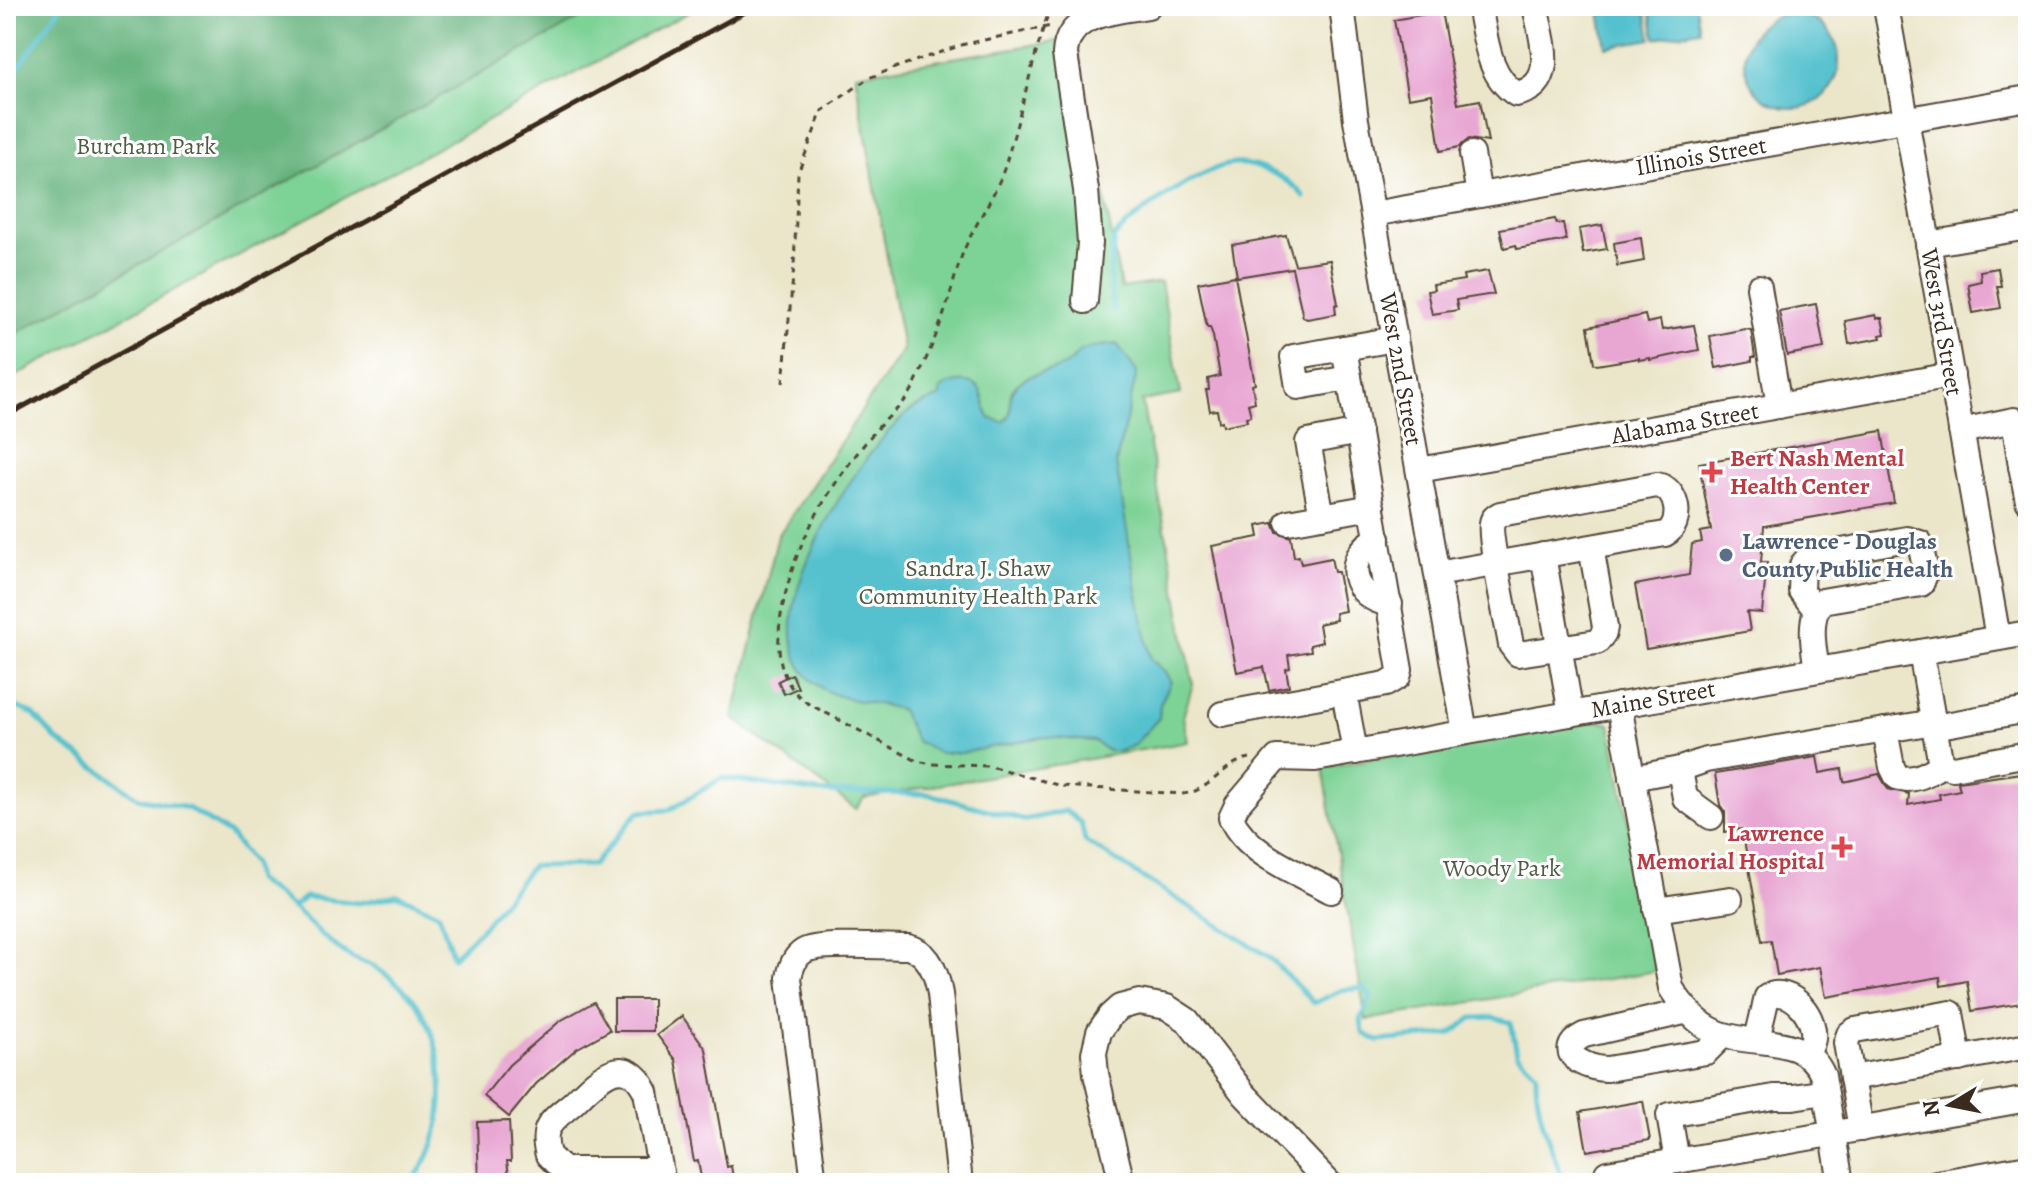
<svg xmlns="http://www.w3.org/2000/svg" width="2034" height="1189" font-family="Alegreya,serif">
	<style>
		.green { fill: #7dd295; stroke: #5c7e5a; stroke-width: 2 }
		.forest { fill: #66b47e; stroke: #506f4e; stroke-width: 2 }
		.water { fill: #55c1ce; stroke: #487676; stroke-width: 2 }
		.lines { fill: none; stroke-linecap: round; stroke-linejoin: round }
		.stream { stroke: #55c1ce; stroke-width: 5 }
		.building { fill: #e8a7d3 }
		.minor-casing { stroke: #554638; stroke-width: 28 }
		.path { stroke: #554638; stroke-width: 3; stroke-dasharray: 6 6; stroke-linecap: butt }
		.minor { stroke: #fff; stroke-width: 24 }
		.rail { stroke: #3b2a1e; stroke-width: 5 }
		.health-dot { fill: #e0444e; stroke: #fff; stroke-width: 3 }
		.service-dot { fill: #5c6f8a; stroke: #fff; stroke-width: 3 }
		.labels { text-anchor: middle; stroke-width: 6; stroke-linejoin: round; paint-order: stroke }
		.park-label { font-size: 24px; fill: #4f5c42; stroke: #fff }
		.street-label { font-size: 24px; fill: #3b2a1e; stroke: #fff }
		.health-label { font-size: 24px; font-weight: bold; fill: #be3a42; stroke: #fff; text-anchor: start }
		.service-label { font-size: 24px; font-weight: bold; fill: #4e5e75; stroke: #fff; text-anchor: start }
	</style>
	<rect width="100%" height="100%" fill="#fff"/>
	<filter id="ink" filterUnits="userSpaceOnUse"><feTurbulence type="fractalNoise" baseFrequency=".0125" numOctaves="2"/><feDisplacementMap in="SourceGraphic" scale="16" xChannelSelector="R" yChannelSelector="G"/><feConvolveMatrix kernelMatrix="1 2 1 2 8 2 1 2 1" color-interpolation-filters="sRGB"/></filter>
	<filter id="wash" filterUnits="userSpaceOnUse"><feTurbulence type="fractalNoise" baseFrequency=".006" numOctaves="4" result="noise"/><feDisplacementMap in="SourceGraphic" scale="32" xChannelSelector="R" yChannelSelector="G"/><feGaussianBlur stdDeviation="1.8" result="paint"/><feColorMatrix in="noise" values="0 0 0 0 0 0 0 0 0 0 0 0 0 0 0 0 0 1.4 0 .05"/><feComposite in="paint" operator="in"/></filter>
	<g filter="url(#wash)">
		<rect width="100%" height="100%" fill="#ebe6ca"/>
		<g class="green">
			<polygon points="61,6 700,6 6,381 6,85"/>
			<polygon points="1076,38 1121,288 1161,282 1181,394 1142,401 1193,684 1183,717 1188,742 864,798 856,809 733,718 778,536 903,349 855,74"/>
			<polygon points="1600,721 1610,724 1656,971 1366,1020 1323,767"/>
		</g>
		<polygon class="forest" points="6,6 602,6 6,339"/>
		<g class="water">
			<polygon points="1599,6 1645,6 1651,39 1606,47"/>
			<polygon points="1649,6 1696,6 1700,30 1655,38"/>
			<circle cx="1792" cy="61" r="47"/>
			<path d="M1117 344 1137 372 1116 463 1136 586 1151 659 1164 671 1171 682 1160 704 1159 718 1134 745 1120 751H1108L1094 741 1043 737 961 753H939L916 741 901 710C873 700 840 704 815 683 745 627 852 466 899 421 904 416 911 409 918 406 925 402 933 400 940 396V390C946 385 950 383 958 382 985 379 982 400 989 418L1003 422C1017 413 1005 399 1014 388 1027 371 1050 374 1066 365 1074 361 1077 351 1085 349 1094 346 1107 346 1117 344Z"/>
		</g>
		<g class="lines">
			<g class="stream">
				<polyline points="6,85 61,6"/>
				<path d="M1113 310 1110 277 1114 237C1136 214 1203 166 1234 164 1256 162 1292 179 1304 197"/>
				<path d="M6 702 33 714 57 740 138 798 188 808 230 834 253 864 256 880C268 889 280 897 291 906 310 922 325 941 347 954 355 960 366 962 375 967 390 977 411 993 420 1009 450 1056 450 1141 410 1183"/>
				<path d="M293 907 305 897 359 903 398 895 439 914 453 957 483 927 532 866 593 865 638 812 669 810 722 778 819 792 928 794 1025 820 1066 811 1081 823 1085 841 1269 957 1314 1003 1342 990 1364 988 1371 997 1361 1019 1363 1033 1378 1041 1451 1034 1472 1018 1493 1017 1511 1023 1517 1054 1536 1073C1535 1112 1551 1147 1564 1183"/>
			</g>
		</g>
		<g id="blocks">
			<g class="building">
				<polygon points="1441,11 1458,104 1480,100 1488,142 1469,139 1459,147 1440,151 1432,94 1408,98 1394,20"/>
				<polygon points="1555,219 1557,224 1563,223 1566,240 1517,249 1516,245 1504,248 1500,229"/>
				<polygon points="1602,225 1607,249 1583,253 1579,229"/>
				<polygon points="1286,235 1295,265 1330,260 1338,304 1335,305 1336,314 1307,319 1303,317 1292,268 1237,277 1232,245"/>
				<polygon points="1641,238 1644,261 1617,266 1614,243"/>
				<polygon points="1998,268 2001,286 1997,286 2001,308 1973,313 1968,284 1981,281 1980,271"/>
				<polygon points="1488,271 1494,294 1456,300 1458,310 1432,314 1427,291 1434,290 1433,285 1464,280 1463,275"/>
				<polygon points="1235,276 1255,384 1252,385 1255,402 1248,404 1251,416 1246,417 1247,421 1223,426 1222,421 1219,422 1217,410 1210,411 1206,390 1209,390 1208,379 1220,376 1213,336 1210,327 1207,327 1198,283"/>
				<polygon points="1816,304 1824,348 1787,355 1779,311"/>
				<polygon points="1645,315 1647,323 1660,320 1662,330 1694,325 1699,350 1650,360 1650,358 1639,360 1639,358 1597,365 1594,363 1588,327"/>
				<polygon points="1876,315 1877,318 1882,318 1885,334 1880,335 1881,338 1849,344 1845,321"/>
				<polygon points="1745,329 1751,330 1755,357 1752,357 1752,361 1716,368 1710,336"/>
				<polygon points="1882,431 1894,503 1764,526 1761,562 1767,562 1762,613 1747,612 1750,631 1646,649 1635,585 1689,575 1692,544 1702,542 1700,532 1711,530 1699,463"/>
				<polygon points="1273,523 1277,532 1291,537 1294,557 1299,556 1301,564 1331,558 1334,572 1338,572 1345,611 1335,613 1336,620 1319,624 1322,642 1310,645 1311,651 1288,655 1290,668 1286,669 1289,686 1269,690 1264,667 1237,672 1212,546 1259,537 1257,526"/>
				<polygon points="792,674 798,688 784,694 778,681"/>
				<polygon points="1817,757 1820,773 1842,769 1844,782 1879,774 1888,789 1909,794 1908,805 1940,799 1939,794 1960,790 1958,782 2028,772 2028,1002 1972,1011 1967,981 1941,986 1940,977 1826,997 1820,967 1777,975 1771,940 1762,941 1742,829 1725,832 1725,812 1720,805 1715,774"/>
				<rect x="614" y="999" width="39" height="32"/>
				<polygon points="594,1002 610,1030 576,1049 536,1084 509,1117 484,1096 509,1065 560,1021"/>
				<polygon points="682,1016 706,1049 727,1167 731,1166 734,1183 702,1183 698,1161 694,1162 676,1060 657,1035"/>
				<polygon points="1643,1101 1650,1140 1587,1151 1580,1112"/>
				<polygon points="509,1121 511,1161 507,1161 510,1183 479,1183 477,1122"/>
			</g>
		</g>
	</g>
	<g filter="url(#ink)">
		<use href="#blocks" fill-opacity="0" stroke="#554638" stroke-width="2"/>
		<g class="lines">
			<defs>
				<g id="minor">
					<polyline points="1342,6 1356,120 1465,732"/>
					<path d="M1479 6C1486 37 1487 75 1516 94 1560 85 1541 37 1535 6"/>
					<polyline points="1886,6 1998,638"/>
					<polyline points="1472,154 1479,195"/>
					<polyline points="1373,214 2028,98"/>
					<polyline points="1928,244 2028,227"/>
					<polyline points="1759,287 1779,406"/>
					<path d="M1085 301 1090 243 1086 190 1065 54C1067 12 1116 12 1148 6"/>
					<polyline points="1349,378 1298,387 1293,357 1395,339"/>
					<polyline points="1961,431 2014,420 2021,466 2028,465"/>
					<polyline points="2021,466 2028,501"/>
					<polyline points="1419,470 1952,375"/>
					<polyline points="1322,516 1308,442 1359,432"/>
					<polyline points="1288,522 1372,507"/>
					<path d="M1378 538C1342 557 1351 598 1390 604"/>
					<polyline points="1543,555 1571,714"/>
					<path d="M1437 574C1513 561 1589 547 1665 534 1684 524 1678 488 1657 485L1500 514C1495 517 1493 518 1492 523 1488 535 1508 626 1511 645L1518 654 1597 642 1604 633 1605 627 1591 547"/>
					<path d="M1816 610 1801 591 1802 565 1809 557 1907 539 1920 543 1926 572 1921 584 1822 601C1807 618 1814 650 1817 670"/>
					<polyline points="1921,652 1941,765"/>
					<polyline points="1344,692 1355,752"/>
					<path d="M1619 705 1671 988C1682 1006 1696 1023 1716 1032 1751 1048 1804 1031 1823 1076L1841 1183"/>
					<polyline points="1222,714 1386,684 1398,677 1400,670 1344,348"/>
					<polyline points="1934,727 2028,710"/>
					<path d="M1885 730 1892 767 1897 777C1912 783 1928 774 1941 765L1953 768 2028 754"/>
					<polyline points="1680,769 1685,798 1711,817"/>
					<polyline points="1632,778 1680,769 1706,760 1934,722"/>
					<path d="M1331 891C1298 873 1247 854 1231 818L1237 805 1277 758 1315 759 2028 633"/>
					<polyline points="1656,910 1730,899"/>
					<path d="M1688 1011 1584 1035C1551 1052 1586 1069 1607 1069L1706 1052 1723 1035"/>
					<path d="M1757 1039 1767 997C1790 983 1820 1019 1812 1043 1811 1047 1807 1050 1805 1054"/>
					<polyline points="1852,1078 2028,1046"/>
					<polyline points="1825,1092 1793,1097 1774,1097 1669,1115 1677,1161 2028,1099"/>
					<polyline points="1861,1129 1846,1043 1849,1034 1855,1030 1951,1013 1959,1059"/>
					<path d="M659 1170H563L548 1155C546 1147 544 1139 547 1130 551 1119 564 1111 573 1103 595 1082 624 1047 646 1092L663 1183"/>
					<polyline points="1607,1173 1677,1161"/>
					<path d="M814 1183 789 978C791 967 794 957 804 951 818 942 888 947 908 947 930 952 937 975 940 994L960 1183"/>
					<polyline points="1122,1183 1096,1074 1094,1053 1099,1032 1110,1016 1120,1007 1139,1002 1167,1007 1187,1020 1244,1094 1329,1183"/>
					<polyline points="1936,1183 2028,1167"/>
				</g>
			</defs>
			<use href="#minor" class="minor-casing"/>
			<g class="path">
				<path d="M1051 6C1032 59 1021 115 1004 169 994 198 976 222 964 250 955 272 951 296 942 319 934 342 924 364 914 386 906 404 888 416 875 431 840 473 805 524 790 577 778 618 766 677 809 704L917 761 932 764 990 766 1061 786 1182 794C1211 792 1222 763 1250 758"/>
				<polyline points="783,383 794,266 798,173 822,111 869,78 900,66 965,44 1051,26"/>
			</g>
			<use href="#minor" class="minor"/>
			<polyline class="rail" points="6,416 756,6"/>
		</g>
	</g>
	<g class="health-dot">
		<path d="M1708 460h8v8h8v8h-8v8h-8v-8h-8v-8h8z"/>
		<path d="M1838 835h8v8h8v8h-8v8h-8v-8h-8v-8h8z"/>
	</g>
	<circle class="service-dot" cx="1726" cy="555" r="8"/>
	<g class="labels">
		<g class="park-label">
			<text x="146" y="154">Burcham Park</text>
			<text x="978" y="576">Sandra J. Shaw<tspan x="978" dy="28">Community Health Park</tspan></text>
			<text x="1502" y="876">Woody Park</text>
		</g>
		<g class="street-label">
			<text transform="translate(1701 156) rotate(-10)" y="8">Illinois Street</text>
			<text transform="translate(1942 322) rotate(80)" y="8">West 3rd Street</text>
			<text transform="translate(1401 369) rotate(80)" y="8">West 2nd Street</text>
			<text transform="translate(1685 423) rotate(-10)" y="8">Alabama Street</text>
			<text transform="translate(1653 699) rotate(-10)" y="8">Maine Street</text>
		</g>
		<g class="health-label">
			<text x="1730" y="466">Bert Nash Mental<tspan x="1730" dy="28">Health Center</tspan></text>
			<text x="1824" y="841" text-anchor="end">Lawrence<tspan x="1824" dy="28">Memorial Hospital</tspan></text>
		</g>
		<g class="service-label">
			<text x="1742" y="549">Lawrence - Douglas<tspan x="1742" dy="28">County Public Health</tspan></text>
		</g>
	</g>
	<rect width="2034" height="1189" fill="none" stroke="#fff" stroke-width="32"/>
	<g transform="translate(1950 1105) rotate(260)" stroke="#ffffff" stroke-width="6" paint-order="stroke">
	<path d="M0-6L14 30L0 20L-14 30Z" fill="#3b2a1e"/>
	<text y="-12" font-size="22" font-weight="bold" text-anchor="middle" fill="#3b2a1e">N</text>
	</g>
</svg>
